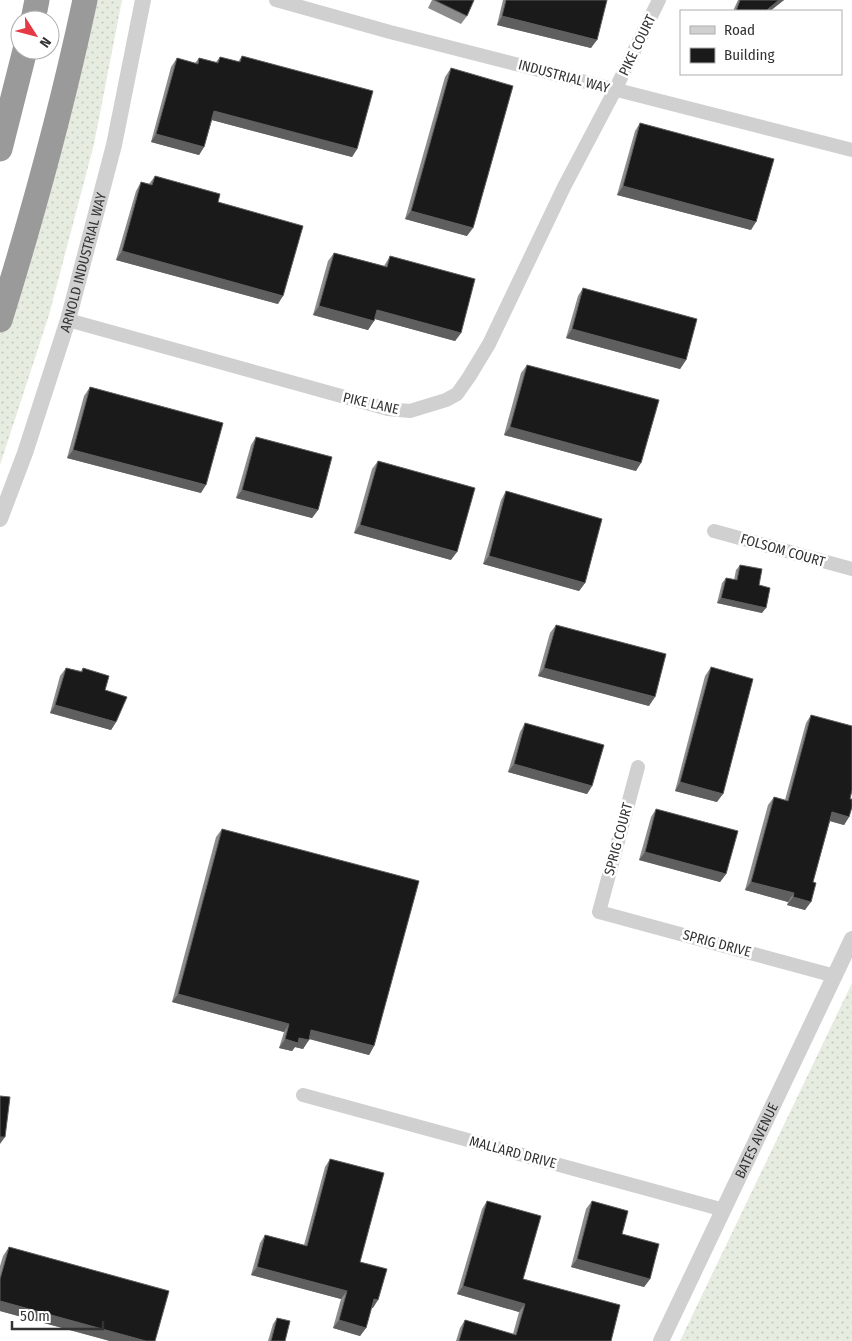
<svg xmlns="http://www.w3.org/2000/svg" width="852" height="1341" font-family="'Fira Sans Condensed',sans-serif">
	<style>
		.grass { fill: url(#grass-dots) }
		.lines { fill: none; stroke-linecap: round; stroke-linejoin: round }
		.minor { stroke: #d0d0d0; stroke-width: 14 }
		.tertiary { stroke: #d0d0d0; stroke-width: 16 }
		.motorway { stroke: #9a9a9a; stroke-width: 25 }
		.wall { fill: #8c8c8c }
		.shaded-wall { fill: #5f5f5f }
		.building { fill: #1a1a1a; stroke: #5f5f5f }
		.labels { text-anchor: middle; stroke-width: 5; stroke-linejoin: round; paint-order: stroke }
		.street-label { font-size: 14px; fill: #333; stroke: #fff }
	</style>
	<defs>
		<pattern id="grass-dots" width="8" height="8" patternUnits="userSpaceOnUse" patternTransform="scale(1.25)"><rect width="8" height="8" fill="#e6ecdf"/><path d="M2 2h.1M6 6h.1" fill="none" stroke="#c6cbc0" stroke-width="1.8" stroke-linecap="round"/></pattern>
	</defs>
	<rect width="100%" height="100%" fill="#fff"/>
	<g class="grass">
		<polygon points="85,0 122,0 94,144 49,315 0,465 0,320"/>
		<polygon points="852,983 852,1341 680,1341 841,1006"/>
	</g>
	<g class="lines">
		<g class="minor">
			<polyline points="276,0 390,32 852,150"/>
			<polyline points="68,320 388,409 410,411 446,400 457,394 469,377 489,344 564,187 615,90 659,0"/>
			<polyline points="714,531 852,569"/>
			<polyline points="638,767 599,912 835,976"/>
			<polyline points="303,1095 724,1210"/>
		</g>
		<g class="tertiary">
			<path id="s1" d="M0 519 25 453 68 320 114 145 143 0"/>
			<path id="s2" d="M661 1341 852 939"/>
		</g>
		<g class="motorway">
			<polyline points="33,20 37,0"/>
			<polyline points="0,149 25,50"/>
			<path d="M0 320C33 214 62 108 85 0"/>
		</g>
	</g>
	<g class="wall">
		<polygon points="432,0 474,0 467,16 461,24 428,8"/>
		<polygon points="503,0 607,0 591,48 497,25"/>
		<polygon points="738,0 784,0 770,11 733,11"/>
		<polygon points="242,56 357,149 352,157 212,120 204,147 199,155 151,142 171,67 177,58 195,63 199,58 216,62 220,57 238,62"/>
		<polygon points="451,68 467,236 405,219 445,77"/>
		<polygon points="640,123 751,230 617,195 635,131"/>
		<polygon points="155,176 218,202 278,304 116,260 136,191 141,182 149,184"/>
		<polygon points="334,253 384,266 390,256 461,333 455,341 375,319 368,330 313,315 328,261"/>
		<polygon points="583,288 686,360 680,369 566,338 578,296"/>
		<polygon points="527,365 636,471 504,435 521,373"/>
		<polygon points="90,387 201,493 67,458 84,396"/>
		<polygon points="256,437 318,510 312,518 236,498 251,445"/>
		<polygon points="378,461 451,560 354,533 372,469"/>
		<polygon points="506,491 585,583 579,591 483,564 501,500"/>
		<polygon points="740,565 759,585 762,613 717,603 722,583 726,578 734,580 736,570"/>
		<polygon points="556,625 649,706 538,676 550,633"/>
		<polygon points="711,667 717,802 675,791 705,676"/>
		<polygon points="66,668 81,671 83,668 105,690 116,722 111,730 50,713 60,676"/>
		<polygon points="811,715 850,799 849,817 844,825 830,821 805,910 787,905 788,902 745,890 768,805 774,797 785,800 806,723"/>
		<polygon points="525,723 592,786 587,794 508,772 520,732"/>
		<polygon points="656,809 726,874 720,882 639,860 651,817"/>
		<polygon points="222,829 374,1046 369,1055 309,1039 303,1049 295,1047 292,1051 279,1048 284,1032 172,1002 216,837"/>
		<polygon points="330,1159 373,1308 371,1307 366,1328 360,1336 333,1328 341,1299 251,1275 260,1243 265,1235 304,1245 325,1167"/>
		<polygon points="487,1201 523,1279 611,1341 456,1341 460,1328 465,1320 513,1334 519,1312 457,1294 482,1209"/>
		<polygon points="592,1201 622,1234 650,1279 644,1287 571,1267 586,1209"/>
		<polygon points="9,1247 155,1341 110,1341 0,1311 0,1266 3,1256"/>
		<polygon points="277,1318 285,1341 268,1341 273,1324"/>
	</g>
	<g class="shaded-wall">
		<polygon points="779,0 784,0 770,11 767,11 768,9"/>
		<polygon points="502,16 597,40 591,48 497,25"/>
		<polygon points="214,111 357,149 352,157 208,119"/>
		<polygon points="156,134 204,147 199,155 151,142"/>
		<polygon points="623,186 756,222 751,230 617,195"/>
		<polygon points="411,211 473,228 467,236 405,219"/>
		<polygon points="122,251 283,296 278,304 116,260"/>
		<polygon points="319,306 374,321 368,330 313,315"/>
		<polygon points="377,310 461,333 455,341 371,318"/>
		<polygon points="572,329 686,360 680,369 566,338"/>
		<polygon points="510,427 641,463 636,471 504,435"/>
		<polygon points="73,450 206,485 201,493 67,458"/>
		<polygon points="242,490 318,510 312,518 236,498"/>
		<polygon points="360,525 457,552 451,560 354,533"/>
		<polygon points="489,556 585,583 579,591 483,564"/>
		<polygon points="721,598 766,608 762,613 717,603"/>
		<polygon points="544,668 655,697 649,706 538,676"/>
		<polygon points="55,705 116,722 111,730 50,713"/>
		<polygon points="514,764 592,786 587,794 508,772"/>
		<polygon points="680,782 723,794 717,802 675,791"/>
		<polygon points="832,812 849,817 844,825 826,820"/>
		<polygon points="645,852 726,874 720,882 639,860"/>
		<polygon points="751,882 794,893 788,902 745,890"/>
		<polygon points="793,897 811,902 805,910 787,905"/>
		<polygon points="178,994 289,1024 284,1032 172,1002"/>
		<polygon points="311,1030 374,1046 369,1055 306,1038"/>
		<polygon points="299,1038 309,1040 303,1049 295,1047 292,1051 279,1048 285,1039"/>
		<polygon points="0,1137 5,1137 0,1144"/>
		<polygon points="577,1259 650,1279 644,1287 571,1267"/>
		<polygon points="257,1267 347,1291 341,1299 251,1275"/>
		<polygon points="463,1286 525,1304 519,1312 457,1294"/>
		<polygon points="374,1299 378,1300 373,1308 368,1307"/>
		<polygon points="0,1301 146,1341 110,1341 0,1311"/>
		<polygon points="339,1320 366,1328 360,1336 333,1328"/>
	</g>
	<g class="building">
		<polygon points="434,0 474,0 467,16"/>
		<polygon points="506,0 607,0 597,40 502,16"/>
		<polygon points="740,0 779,0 768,9 767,11 736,11"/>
		<polygon points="242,56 373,91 357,149 214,111 204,147 156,134 177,58 198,64 199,58 218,63 220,57 240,62"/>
		<polygon points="451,68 513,86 473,228 411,211"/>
		<polygon points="640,123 774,159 756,222 623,186"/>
		<polygon points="155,176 220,194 218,202 303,226 283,296 122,251 141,182 152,185"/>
		<polygon points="334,253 387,267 390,256 475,279 461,333 377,310 374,321 319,306"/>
		<polygon points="583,288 697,319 686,360 572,329"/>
		<polygon points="527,365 659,400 641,463 510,427"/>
		<polygon points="90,387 223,423 206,485 73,450"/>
		<polygon points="256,437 332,457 318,510 242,490"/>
		<polygon points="378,461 475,488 457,552 360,525"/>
		<polygon points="506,491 602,519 585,583 489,556"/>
		<polygon points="740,565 762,569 759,585 770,588 766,608 721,598 726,578 737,580"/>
		<polygon points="556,625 666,654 655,697 544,668"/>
		<polygon points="711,667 753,679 723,794 680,782"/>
		<polygon points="66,668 82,672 83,668 109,676 105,690 127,697 116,722 55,705"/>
		<polygon points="811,715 852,726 852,790 850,799 852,799 852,807 849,817 832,812 813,882 816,883 811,902 793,897 794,893 751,882 774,797 788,801"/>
		<polygon points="525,723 604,745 592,786 514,764"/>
		<polygon points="656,809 738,831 726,874 645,852"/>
		<polygon points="222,829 419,881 374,1046 311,1030 309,1040 299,1038 298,1043 285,1039 289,1024 178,994"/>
		<polygon points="0,1096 10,1097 5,1137 0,1137"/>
		<polygon points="330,1159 384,1173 360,1262 387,1269 378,1300 374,1299 366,1328 339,1320 347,1291 257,1267 265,1235 307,1246"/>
		<polygon points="487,1201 541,1216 523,1279 620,1305 611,1341 459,1341 465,1320 516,1335 525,1304 463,1286"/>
		<polygon points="592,1201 628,1211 622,1234 659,1244 650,1279 577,1259"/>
		<polygon points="9,1247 169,1291 155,1341 146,1341 0,1301 0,1279"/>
		<polygon points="277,1318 290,1321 285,1341 271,1341"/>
	</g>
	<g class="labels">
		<g class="street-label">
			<text transform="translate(637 45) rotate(-64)" y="5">PIKE COURT</text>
			<text transform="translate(564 76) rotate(15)" y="5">INDUSTRIAL WAY</text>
			<text dy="5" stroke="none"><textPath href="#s1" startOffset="270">ARNOLD INDUSTRIAL WAY</textPath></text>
			<text transform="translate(371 403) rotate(13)" y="5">PIKE LANE</text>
			<text transform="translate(783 550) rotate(16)" y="5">FOLSOM COURT</text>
			<text transform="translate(618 839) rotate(-75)" y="5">SPRIG COURT</text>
			<text transform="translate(717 943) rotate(15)" y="5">SPRIG DRIVE</text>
			<text dy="5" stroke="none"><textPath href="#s2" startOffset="222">BATES AVENUE</textPath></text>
			<text transform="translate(513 1152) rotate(15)" y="5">MALLARD DRIVE</text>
		</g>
	</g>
	<rect x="680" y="10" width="162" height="65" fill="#ffffff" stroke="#adadad"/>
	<rect x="690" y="26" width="25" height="8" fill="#d0d0d0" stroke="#adadad"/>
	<text x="724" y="35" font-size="15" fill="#333333">Road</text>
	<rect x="690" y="48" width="25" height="15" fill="#1a1a1a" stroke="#adadad"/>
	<text x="724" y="60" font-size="15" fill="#333333">Building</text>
	<g transform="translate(35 35) rotate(126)"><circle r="24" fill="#ffffff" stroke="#adadad"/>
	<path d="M0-4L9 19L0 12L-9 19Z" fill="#e63946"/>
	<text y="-8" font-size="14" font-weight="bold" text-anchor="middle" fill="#333333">N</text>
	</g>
	<path d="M12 1321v8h91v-8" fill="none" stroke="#333333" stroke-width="2.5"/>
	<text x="20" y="1321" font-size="15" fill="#333333" stroke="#ffffff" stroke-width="4" paint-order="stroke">50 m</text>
</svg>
